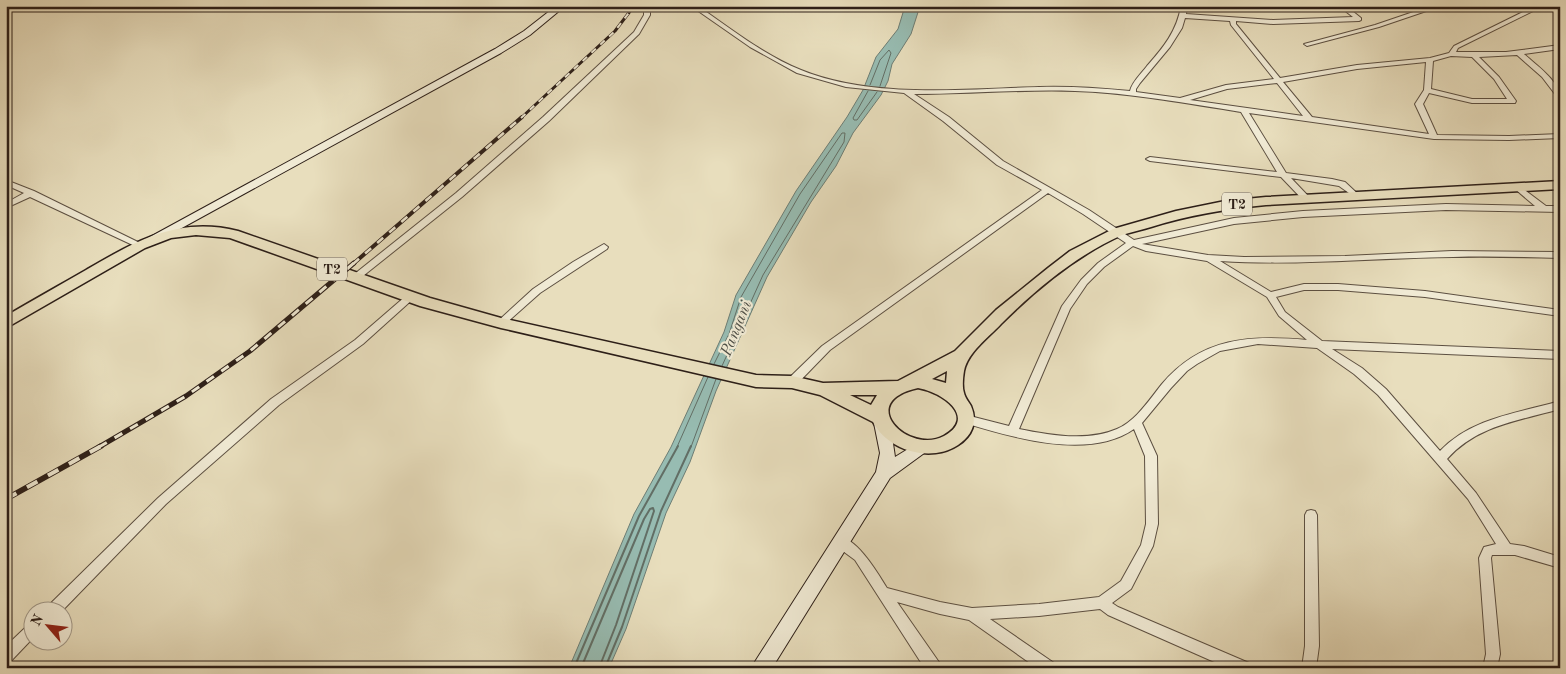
<svg xmlns="http://www.w3.org/2000/svg" width="1566" height="674" font-family="'Old Standard TT',serif">
	<style>
		.water { fill: #97bcb2; stroke: #6d7d74 }
		.lines { fill: none; stroke-linecap: round; stroke-linejoin: round }
		.shore-far1 { stroke: #626e65; stroke-width: 1 }
		.shore { stroke: #626e65; stroke-width: 2 }
		.minor-casing { stroke: #5c4f41; stroke-width: 2 }
		.secondary-casing { stroke: #2d1f18; stroke-width: 2 }
		.trunk-casing { stroke: #2d1f18; stroke-width: 3 }
		.minor { fill: #f0ead4; fill-rule: evenodd }
		.secondary { fill: #f0ead4; fill-rule: evenodd }
		.trunk { fill: #e8debd; fill-rule: evenodd }
		.rail-far3-casing { stroke: #2d1f18; stroke-width: 3 }
		.rail-far2-casing { stroke: #2d1f18; stroke-width: 4 }
		.rail-far1-casing { stroke: #2d1f18; stroke-width: 5 }
		.rail-casing { stroke: #2d1f18; stroke-width: 5.5 }
		.rail-far3 { stroke: #f0ead4; stroke-width: 2; stroke-dasharray: 6; stroke-linecap: butt }
		.rail-far2 { stroke: #f0ead4; stroke-width: 2.5; stroke-dasharray: 8; stroke-linecap: butt }
		.rail-far1 { stroke: #f0ead4; stroke-width: 3; stroke-dasharray: 9; stroke-linecap: butt }
		.rail { stroke: #f0ead4; stroke-width: 4; stroke-dasharray: 12; stroke-linecap: butt }
		.labels { text-anchor: middle; stroke-width: 4.5; stroke-linejoin: round; paint-order: stroke }
		.shield { fill: #f0ead4; stroke: #685c50; stroke-width: 1 }
		.shield-label { font-size: 14px; font-weight: bold; fill: #2d1f18 }
		.water-label { font-size: 16px; font-style: italic; fill: #4d4e46; stroke: #f0ead4 }
	</style>
	<rect width="100%" height="100%" fill="#e8debd"/>
	<filter id="stains"><feTurbulence type="fractalNoise" baseFrequency=".004" numOctaves="4"/><feColorMatrix values="0 0 0 0 .2 0 0 0 0 .09 0 0 0 0 .02 0 0 0 .5 -.17"/></filter>
	<radialGradient id="worn" r=".72"><stop offset=".6" stop-color="#630" stop-opacity="0"/><stop offset="1" stop-color="#630" stop-opacity=".3"/></radialGradient>
	<polygon class="water" points="905,6 920,6 911,34 892,64 888,81 881,95 853,133 836,166 811,202 767,277 716,391 690,462 666,513 626,629 609,668 569,668 634,514 671,447 724,332 736,295 796,191 847,117 863,90 876,57 898,29"/>
	<g class="lines">
		<g class="shore-far1">
			<polyline points="870,85 880,60 889,50 891,53 880,86"/>
			<polyline points="868,91 853,118 854,120 857,120 877,92"/>
			<polyline points="714,364 729,334 741,297 800,194 842,133 845,133 844,142 763,275 722,366"/>
			<polyline points="677,447 708,377"/>
			<polyline points="691,447 716,379"/>
		</g>
		<g class="shore">
			<polyline points="574,668 639,516 678,446"/>
			<polyline points="581,668 644,519 650,509 653,508 654,511 616,625 599,668"/>
			<polyline points="605,668 622,627 661,511 691,446"/>
		</g>
		<defs>
			<g id="minor">
				<polygon points="644,6 650,6 650,15 639,34 549,121 462,197 358,280 352,280 350,278 352,276 456,193 543,117 634,32 644,15"/>
				<path d="M691 6H698C731 29 764 55 801 70 872 99 964 89 1039 87 1069 86 1099 88 1130 91 1132 82 1141 74 1147 66 1163 48 1177 31 1181 6H1187L1186 14 1273 20 1353 17 1339 6H1346L1361 18V20L1359 21 1273 24 1236 21V24L1280 78 1357 65 1430 58 1449 53 1454 46 1535 6H1543L1458 48 1456 52H1506L1560 45V49L1524 54C1536 65 1560 81 1560 99L1558 98 1542 77 1517 55 1479 57 1499 77 1516 101 1515 103H1472L1429 93 1423 104 1437 135 1509 136 1560 134V138L1509 140 1434 139 1249 113 1286 173 1332 179 1345 182 1360 196 1356 198 1339 186 1291 178 1311 199 1307 201H1304L1281 177 1150 161 1146 159 1150 157 1277 172 1241 112C1186 103 1131 93 1075 91 1022 89 968 94 914 94L949 117 1003 161 1089 210 1134 240 1234 218 1303 211 1446 204 1535 206 1515 189V185H1518L1546 206H1560V212L1446 210 1303 217 1234 224 1142 244 1208 255 1244 257 1345 256 1452 251 1560 252V258C1524 257 1488 256 1453 257 1375 258 1298 266 1220 261L1271 292 1304 284H1338L1425 291 1560 310V316L1425 297 1338 290H1304L1276 297 1285 312 1322 341 1560 351V359L1332 349 1362 368 1386 389 1440 451C1471 418 1518 413 1560 401V409C1518 421 1478 425 1447 459L1476 493 1510 544 1524 546 1560 557V568L1515 555H1492L1491 558 1500 654 1497 668H1483L1486 654 1479 558 1484 547 1496 544 1468 499 1378 395 1354 374 1317 348 1258 344 1220 351 1197 364 1187 371 1171 388 1142 423 1157 456 1158 524 1153 546 1131 589 1112 603 1118 607 1249 663 1251 668H1228L1108 615 1100 609 1039 616 990 619 1054 663 1056 668H1037L969 620 940 614 897 602 943 668H926L920 661 855 560 836 546 834 542 836 538C854 532 879 575 887 588L940 602 972 608 1039 604 1099 597 1121 581 1141 545 1146 524 1145 456 1134 429C1089 461 1010 437 962 422L960 419 962 416 966 415 1009 426 1062 306 1081 280 1098 263 1126 243 1083 214 1048 193 830 350 796 385H788L787 382 788 379 822 346 1042 190 997 165 943 121 904 93 846 87 797 73 750 47ZM1185 18 1230 21 1231 25 1274 79 1226 85 1180 98 1136 92V89L1140 83 1170 47 1182 28ZM1451 56 1472 57 1494 79 1507 99H1472L1431 89 1433 61ZM1426 62 1424 90 1415 104 1429 134 1312 117 1283 82 1357 69ZM1277 83 1303 116 1190 100 1227 89ZM1133 246 1146 251 1207 261 1267 297 1279 316 1307 340C1250 335 1202 337 1162 384 1149 400 1136 421 1117 429 1087 442 1049 435 1019 429L1070 309 1087 284 1104 267Z"/>
				<polygon points="1431,6 1441,6 1379,27 1307,46 1304,44 1375,25"/>
				<polygon points="6,180 34,191 144,245 140,248 137,247 30,197 6,208 6,203 24,193 6,185"/>
				<polygon points="604,244 608,247 607,249 540,293 504,325 498,325 496,323 498,321 533,289 573,262"/>
				<polygon points="410,294 415,297 413,299 363,344 279,405 166,504 61,612 45,612 46,608 158,498 271,399 355,340 407,295"/>
				<polygon points="1311,510 1315,511 1317,515 1319,646 1316,668 1302,668 1305,646 1305,515 1307,511"/>
				<polygon points="32,624 32,639 11,661 6,663 6,646 27,626"/>
			</g>
			<g id="secondary">
				<polygon points="556,6 565,6 530,35 501,53 149,246 141,246 139,243 495,49 524,31"/>
				<polygon points="882,417 887,419 890,423 895,457 921,441 927,443 929,447 927,451 890,478 772,668 751,668 876,472 880,453 874,423 877,419"/>
			</g>
			<path id="trunk" d="M1560 181V189L1266 205C1227 209 1189 215 1151 227 1142 230 1131 232 1122 235 1077 255 1036 289 1001 324 988 338 968 352 964 371 963 377 962 387 964 393 965 398 969 402 971 406 978 422 972 436 958 445 931 463 888 451 873 422L820 395 792 388 756 387 501 328 420 306 230 238 196 235 171 238 145 248 6 328V316C33 300 60 285 86 270 136 241 178 216 238 231L430 298 501 318 756 375 792 376 823 383 898 381 955 351 996 310 1048 268 1070 251 1113 229 1176 211 1225 201 1266 197ZM947 371 946 383 932 379ZM918 388C942 392 978 417 944 436 909 455 854 402 918 388ZM850 395H877L871 405Z"/>
		</defs>
		<use href="#minor" class="minor-casing"/>
		<use href="#secondary" class="secondary-casing"/>
		<use href="#trunk" class="trunk-casing"/>
		<use href="#minor" class="minor"/>
		<use href="#secondary" class="secondary"/>
		<use href="#trunk" class="trunk"/>
		<defs>
			<polyline id="rail-far3" points="521,118 615,31 634,6"/>
			<polyline id="rail-far2" points="353,264 522,117"/>
			<polyline id="rail-far1" points="99,447 186,396 250,351 354,263"/>
			<polyline id="rail" points="6,499 101,446"/>
		</defs>
		<use href="#rail-far3" class="rail-far3-casing"/>
		<use href="#rail-far2" class="rail-far2-casing"/>
		<use href="#rail-far1" class="rail-far1-casing"/>
		<use href="#rail" class="rail-casing"/>
		<use href="#rail-far3" class="rail-far3"/>
		<use href="#rail-far2" class="rail-far2"/>
		<use href="#rail-far1" class="rail-far1"/>
		<use href="#rail" class="rail"/>
	</g>
	<g class="labels">
		<g class="shield">
			<rect x="1222" y="192.5" width="30" height="23" rx="4"/>
			<rect x="317" y="257.5" width="30" height="23" rx="4"/>
		</g>
		<g class="shield-label">
			<text x="1237" y="209">T2</text>
			<text x="332" y="274">T2</text>
		</g>
		<g class="water-label">
			<text transform="translate(735 328) rotate(-68)" y="6">Pangani</text>
		</g>
	</g>
	<rect width="1566" height="674" fill="none" stroke="#e8debd" stroke-width="25"/>
	<rect x="8" y="8" width="1551" height="659" fill="none" stroke="#2d1f18" stroke-width="2.5"/>
	<rect x="12" y="12" width="1541" height="649" fill="none" stroke="#2d1f18"/>
	<g transform="translate(48 626) rotate(298)"><circle r="24" fill="#f0ead4" stroke="#a29989"/>
	<path d="M0-4L9 19L0 12L-9 19Z" fill="#8f2418"/>
	<text y="-8" font-size="14" font-weight="bold" text-anchor="middle" fill="#2d1f18">N</text>
	</g>
	<rect width="100%" height="100%" filter="url(#stains)"/>
	<rect width="100%" height="100%" fill="url(#worn)"/>
</svg>
